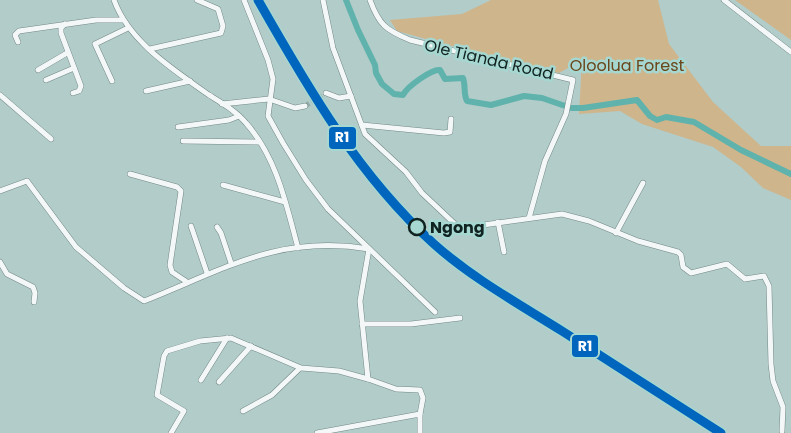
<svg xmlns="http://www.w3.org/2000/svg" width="791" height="433" font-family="Poppins,sans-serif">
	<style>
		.green { fill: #cfb58b }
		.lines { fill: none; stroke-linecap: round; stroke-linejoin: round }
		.river { stroke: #60b3ac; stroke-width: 6 }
		.minor-tunnel { stroke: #91aaa7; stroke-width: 5; stroke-dasharray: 5 2.5; stroke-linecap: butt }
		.minor-casing { stroke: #738886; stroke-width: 6 }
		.minor { stroke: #f3f7f7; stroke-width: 5 }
		.rail { stroke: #bdc4c4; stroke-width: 1; stroke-dasharray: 6 6; stroke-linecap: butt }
		.rail-1-casing { stroke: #a6d7d1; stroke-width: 12 }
		.rail-1 { stroke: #0065bd; stroke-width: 9 }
		.stop-dot { fill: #a6d7d1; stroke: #102321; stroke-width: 2.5 }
		.labels { text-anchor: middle; stroke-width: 5; stroke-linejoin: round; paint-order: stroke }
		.street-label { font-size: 16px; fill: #102321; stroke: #a6d7d1 }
		.park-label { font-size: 16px; fill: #6b461b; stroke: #a6d7d1 }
		.stop-label { font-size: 16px; font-weight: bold; fill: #102321; stroke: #a6d7d1; text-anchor: start }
		.line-badge { stroke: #a6d7d1; stroke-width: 2 }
		.badge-label { font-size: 14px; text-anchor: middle; font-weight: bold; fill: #fff }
	</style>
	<rect width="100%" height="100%" fill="#b1ccc9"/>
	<g class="green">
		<polygon points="491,0 658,0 669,44 713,102 761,146 791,146 791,200 763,188 741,167 713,147 642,124 620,111 579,114 582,60 559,73 502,60 397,31 390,20 462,14"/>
		<polygon points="735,0 791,0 791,40"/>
	</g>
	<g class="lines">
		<path class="river" d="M346 0 358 30 375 65 376 73 382 84 394 94 403 95C407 87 431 69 440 70L445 79 463 78C466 86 463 93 467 101L491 105 524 96 542 98 571 108H583L637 100 650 116 657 120 666 117 694 122 741 150 791 174"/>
		<polyline class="minor-tunnel" points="305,106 326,93"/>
		<defs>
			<g id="minor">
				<path d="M114 0C129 42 174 70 209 95 222 103 236 111 246 123 277 158 286 204 298 248"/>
				<polyline points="244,0 268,60 273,79 268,116 283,143 306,180 328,209 435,312"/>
				<polyline points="323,0 333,48 365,134 406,172 422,193 457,226 469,227 562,214 589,221 638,241 678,252 681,255 683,267 691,273 727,264 745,279 764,276 769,286 771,364 773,381 783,407 782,431"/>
				<path d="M370 0C379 25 386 30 410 40L573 80 566 114 545 161 529 218"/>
				<polyline points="724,0 791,52"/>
				<polyline points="65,24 61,28 61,33 81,86 79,91 73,93"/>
				<polyline points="18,42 15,35 19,31 96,20 122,20"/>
				<polyline points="150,49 221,33 223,26 218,9 197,0"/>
				<polyline points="38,70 67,53"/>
				<polyline points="46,80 74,68"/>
				<polyline points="112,81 95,44 128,28"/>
				<polyline points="146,91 190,81"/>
				<polyline points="326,93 339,98 351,96"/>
				<polyline points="0,95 51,139"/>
				<polyline points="222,104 269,99 295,108 305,106"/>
				<polyline points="362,125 444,133 450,132 451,119"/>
				<polyline points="178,127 229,120 239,116"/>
				<polyline points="183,141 259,142"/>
				<polyline points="130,174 177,187 181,191 170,265 172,272 187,282"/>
				<polyline points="223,185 285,202"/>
				<path d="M0 191 27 181 76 247 124 288 144 301C223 270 278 234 369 249L360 301 368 379 396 389 420 390 423 398 420 414"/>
				<polyline points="498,222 504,252"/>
				<polyline points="191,226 207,273"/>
				<polyline points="217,227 221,233 231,263"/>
				<polyline points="616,233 643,183"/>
				<polyline points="0,262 7,274 33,287 35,293 34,302"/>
				<polyline points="362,324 411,324 460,318"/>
				<polyline points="201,380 227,338"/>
				<polyline points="219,382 251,346"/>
				<polyline points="243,411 272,395 300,368"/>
				<polyline points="171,433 184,411 157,395 164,356 167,351 200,341 231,338 301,368 339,371 368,379"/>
				<polyline points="317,433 420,414 420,433"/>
			</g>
		</defs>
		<use href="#minor" class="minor-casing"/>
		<use href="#minor" class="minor"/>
		<g class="rail">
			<path d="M257 0 261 12C310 101 362 187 441 253 478 283 520 308 560 333 600 358 640 383 680 406"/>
			<polyline points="302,70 320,100"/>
		</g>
		<defs>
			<path id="rail-1" d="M258 0C308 88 358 175 434 244 472 278 519 304 562 331 615 365 668 399 721 433"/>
		</defs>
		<use href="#rail-1" class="rail-1-casing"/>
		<use href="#rail-1" class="rail-1"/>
	</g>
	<circle class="stop-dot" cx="417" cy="227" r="8"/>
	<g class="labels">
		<g class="street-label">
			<text transform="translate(489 59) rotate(13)" y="6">Ole Tianda Road</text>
		</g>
		<g class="park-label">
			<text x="627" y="71">Oloolua Forest</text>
		</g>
		<g class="stop-label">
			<text x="430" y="233">Ngong</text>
		</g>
	</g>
	<g class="line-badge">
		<rect x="328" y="126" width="29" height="24" rx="5" fill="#0065bd"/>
		<rect x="571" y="334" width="28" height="24" rx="5" fill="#0065bd"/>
	</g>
	<g class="badge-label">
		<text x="342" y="142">R1</text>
		<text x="585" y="351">R1</text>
	</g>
</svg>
